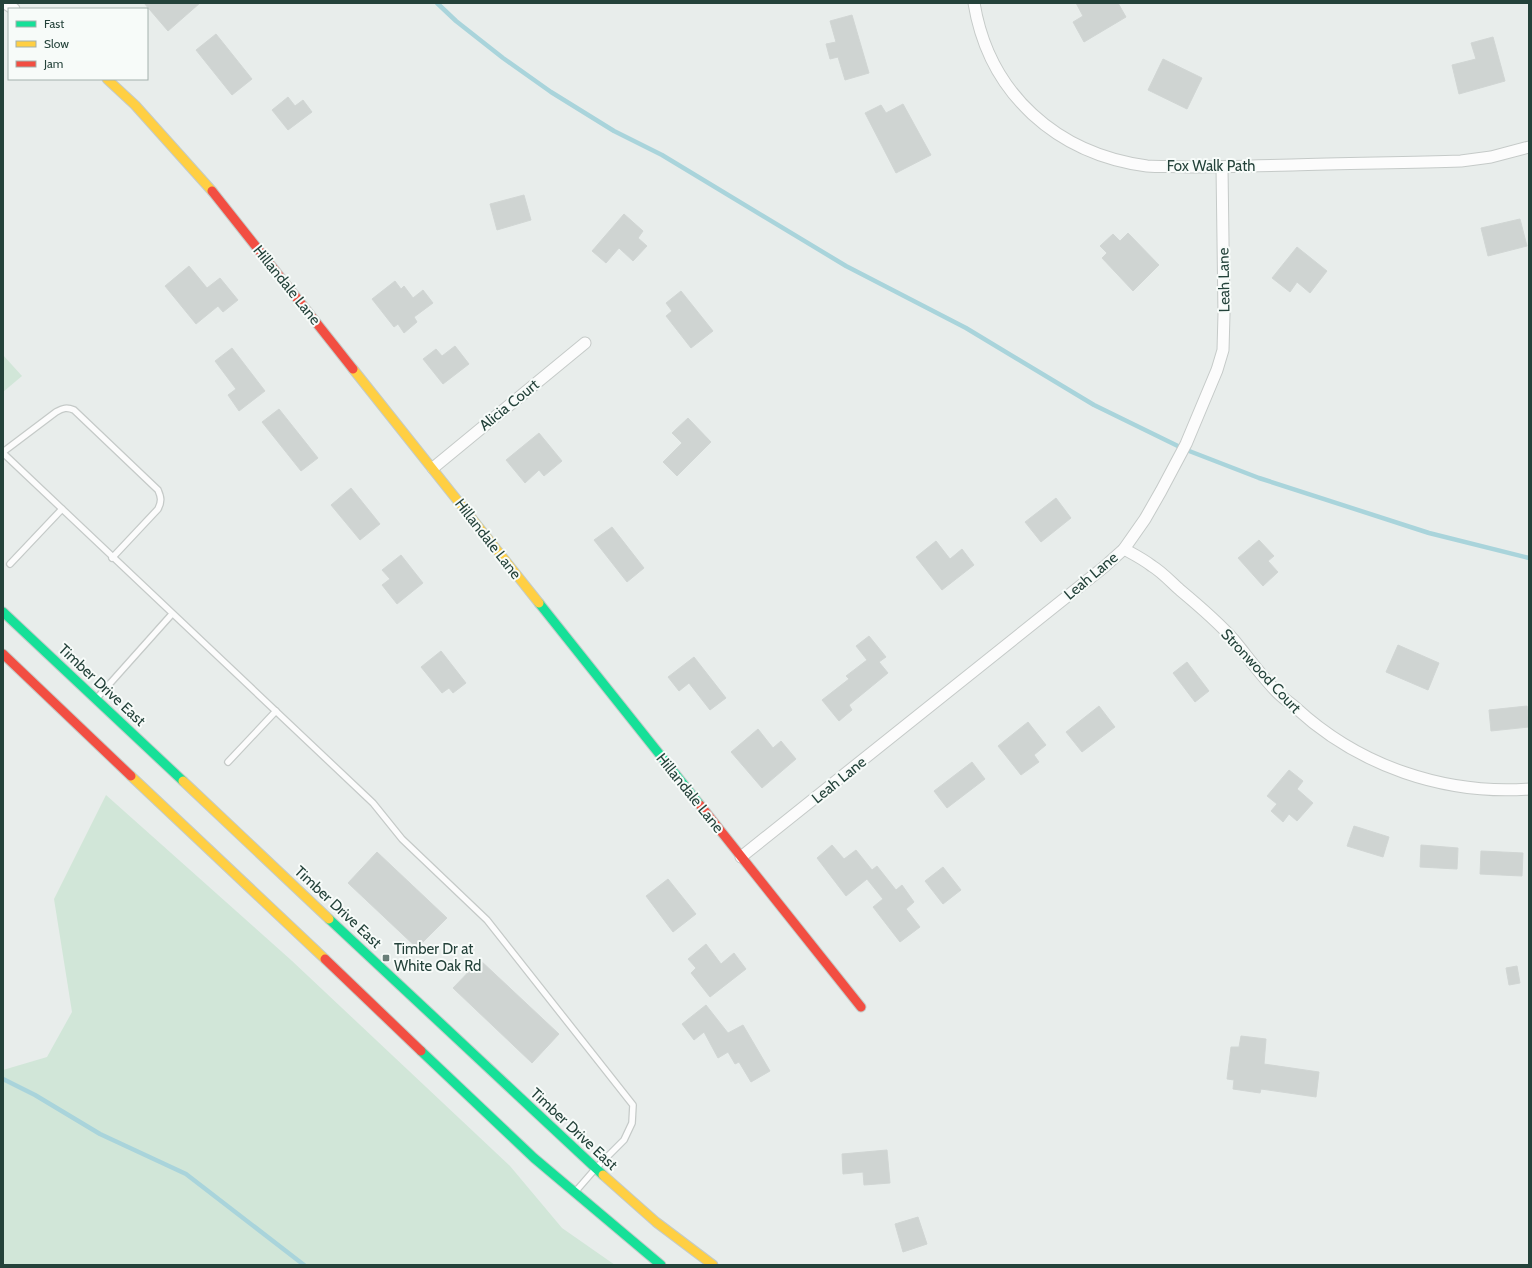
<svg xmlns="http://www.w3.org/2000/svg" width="1532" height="1268" font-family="Cabin,sans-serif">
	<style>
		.green { fill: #d1e6d8 }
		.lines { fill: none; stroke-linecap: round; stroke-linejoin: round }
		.stream { stroke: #a9d4db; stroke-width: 4.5 }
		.building { fill: #cfd4d2; stroke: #d1d6d4 }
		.lane-casing { stroke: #c5cac8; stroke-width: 8 }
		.street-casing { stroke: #c5cac8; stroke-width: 13 }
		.fast-casing { stroke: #c3cbc8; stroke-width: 11 }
		.slow-casing { stroke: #c3cbc8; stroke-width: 11 }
		.jam-casing { stroke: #c3cbc8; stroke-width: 11 }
		.lane { stroke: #fcfcfc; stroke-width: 5.5 }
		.street { stroke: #fcfcfc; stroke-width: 11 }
		.fast { stroke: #16e098; stroke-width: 9 }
		.slow { stroke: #ffcf43; stroke-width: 9 }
		.jam { stroke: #f24e42; stroke-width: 9 }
		.poi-dot { fill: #697e78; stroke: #f7fbf9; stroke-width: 1.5 }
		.labels { text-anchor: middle; stroke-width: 4; stroke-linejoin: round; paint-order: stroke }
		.street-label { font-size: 15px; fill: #24423a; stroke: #f7fbf9 }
		.poi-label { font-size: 15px; fill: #24423a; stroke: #f7fbf9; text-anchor: start }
	</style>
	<rect width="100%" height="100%" fill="#e8edeb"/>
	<g class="green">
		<polygon points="3,355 22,376 3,392"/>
		<polygon points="106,795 291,960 510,1166 562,1228 615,1265 3,1265 3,1070 47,1057 72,1012 54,899"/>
	</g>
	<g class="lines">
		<g class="stream">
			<polyline points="437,3 456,21 503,58 551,92 614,131 662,155 846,266 966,328 1094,405 1184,449 1259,478 1429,533 1529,558"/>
			<polyline points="3,1079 35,1095 100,1134 186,1174 304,1265"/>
		</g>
	</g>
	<g class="building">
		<polygon points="144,3 200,3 168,31"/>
		<polygon points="1076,3 1118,3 1126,17 1084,42 1073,22 1083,16"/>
		<polygon points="852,15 869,73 845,80 838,57 830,59 826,44 836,42 830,21"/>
		<polygon points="216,34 252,79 232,95 196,50"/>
		<polygon points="1493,37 1505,81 1459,94 1452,65 1476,59 1471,43"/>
		<polygon points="1163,59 1202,78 1187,109 1148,90"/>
		<polygon points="288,97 295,106 303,100 312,112 288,130 272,110"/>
		<polygon points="903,104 931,155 896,173 865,113 881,105 886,113"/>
		<polygon points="524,195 531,220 497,230 490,204"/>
		<polygon points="624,214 643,231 638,238 647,246 633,261 619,248 606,263 592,251"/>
		<polygon points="1520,219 1527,246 1488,256 1481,228"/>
		<polygon points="1128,233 1159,265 1133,291 1102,258 1107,253 1100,246 1113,234 1120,241"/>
		<polygon points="1297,247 1327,271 1310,293 1297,282 1290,292 1272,278"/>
		<polygon points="189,266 207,288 220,278 238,300 223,312 218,306 196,324 165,286"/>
		<polygon points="395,281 401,289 404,286 413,298 423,290 433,303 414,317 417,322 404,333 398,324 394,327 372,299"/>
		<polygon points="681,291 713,331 691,348 666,316 672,311 666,303"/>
		<polygon points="455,346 469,364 443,384 423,359 436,349 442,356"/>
		<polygon points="232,348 265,391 239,411 228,395 236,389 215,361"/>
		<polygon points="279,409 318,458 301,471 262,422"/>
		<polygon points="688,418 711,442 677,476 663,462 682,443 672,433"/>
		<polygon points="539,433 562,461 544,476 539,470 525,483 506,460"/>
		<polygon points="351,488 380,524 360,540 331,505"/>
		<polygon points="1056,498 1071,518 1041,542 1025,522"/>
		<polygon points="612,527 644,568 627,582 594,540"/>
		<polygon points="1259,540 1274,556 1268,561 1278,572 1263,586 1238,558"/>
		<polygon points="936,541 950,559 962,549 974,565 942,590 916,557"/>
		<polygon points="401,555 423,583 397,604 382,585 390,579 382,570"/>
		<polygon points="869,636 886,657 879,662 888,673 849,705 852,710 839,721 822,700 849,679 846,676 867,660 856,646"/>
		<polygon points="1398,645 1439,663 1428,690 1386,672"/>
		<polygon points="441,651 466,683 453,693 449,688 442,693 421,667"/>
		<polygon points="694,657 726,698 710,710 689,683 679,691 668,677"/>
		<polygon points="1187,662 1209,691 1195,702 1173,673"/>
		<polygon points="1099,706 1115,727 1082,752 1066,732"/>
		<polygon points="1527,706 1529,727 1491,731 1489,710"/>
		<polygon points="1028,722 1046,745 1034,755 1039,762 1021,775 998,746"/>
		<polygon points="758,729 773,748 781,741 796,759 762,788 731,752"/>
		<polygon points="972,762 985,779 947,808 934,791"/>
		<polygon points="1289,770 1303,781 1297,789 1313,803 1297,821 1289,814 1283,822 1271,811 1277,804 1267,796"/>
		<polygon points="1354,826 1389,837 1383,857 1347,846"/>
		<polygon points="832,845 844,859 856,850 872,870 877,866 896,890 902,885 914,902 906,909 920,927 900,942 873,907 883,899 867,879 846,896 817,858"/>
		<polygon points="1421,845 1458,848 1457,869 1420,867"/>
		<polygon points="1481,851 1523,853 1522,876 1480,874"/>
		<polygon points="377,852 447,918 417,948 348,883"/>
		<polygon points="943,867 961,890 943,904 925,881"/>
		<polygon points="668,879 696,914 673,932 646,896"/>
		<polygon points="706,944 721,964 734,953 746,969 710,997 691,973 696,968 688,959"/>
		<polygon points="480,960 559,1034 532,1063 453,988"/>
		<polygon points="1517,966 1520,983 1509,985 1506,968"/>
		<polygon points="706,1005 728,1033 743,1025 770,1071 751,1082 739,1062 735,1064 728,1052 718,1058 704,1032 694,1040 682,1024"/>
		<polygon points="1241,1036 1266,1039 1264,1064 1319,1072 1316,1097 1261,1089 1260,1093 1233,1089 1234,1080 1227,1079 1231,1047 1239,1047"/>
		<polygon points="887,1150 890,1183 864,1185 863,1172 843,1174 842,1154"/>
		<polygon points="918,1217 927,1244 903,1252 895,1224"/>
	</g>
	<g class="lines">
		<defs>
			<g id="lane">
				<path d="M3 452 56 412C63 408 67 407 74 410L158 490C161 497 162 501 158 509L112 558"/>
				<polyline points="3,453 373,803 402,839 487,920 633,1105 632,1123 624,1140 596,1168 576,1191"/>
				<polyline points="10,564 62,509"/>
				<polyline points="97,698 172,614"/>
				<polyline points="228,762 276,711"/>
			</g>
			<g id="street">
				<polyline points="5,3 14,9"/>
				<path d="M974 3C989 94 1057 154 1147 166 1160 167 1174 166 1187 167 1222 167 1257 166 1292 165 1349 163 1405 163 1461 161L1491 157 1529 147"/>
				<polyline points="433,468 585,343"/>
				<path d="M1124 549C1133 554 1143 559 1152 566 1162 572 1171 582 1180 590 1198 605 1217 621 1233 639 1247 656 1260 674 1275 690 1281 697 1289 702 1296 708 1359 766 1444 795 1529 789"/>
				<polyline points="741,857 1104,567 1124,549 1145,519 1161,491 1186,444 1217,370 1223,350 1224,314 1222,167"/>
			</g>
			<g id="fast">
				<polyline points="539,603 700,805"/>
				<polyline points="3,612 183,781"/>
				<polyline points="329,919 603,1175"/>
				<polyline points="421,1051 534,1158 661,1265"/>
			</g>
			<g id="slow">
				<polyline points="107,79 135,105 212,191"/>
				<polyline points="353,369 539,603"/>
				<polyline points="131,776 325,959"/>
				<polyline points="183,781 329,919"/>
				<polyline points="603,1175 656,1222 713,1265"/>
			</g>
			<g id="jam">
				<polyline points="212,191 353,369"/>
				<polyline points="3,654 131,776"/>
				<polyline points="700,805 861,1007"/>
				<polyline points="325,959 421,1051"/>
			</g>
		</defs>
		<use href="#lane" class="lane-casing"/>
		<use href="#street" class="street-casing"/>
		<use href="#fast" class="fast-casing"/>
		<use href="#slow" class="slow-casing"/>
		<use href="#jam" class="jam-casing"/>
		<use href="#lane" class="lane"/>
		<use href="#street" class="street"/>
		<use href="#fast" class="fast"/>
		<use href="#slow" class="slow"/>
		<use href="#jam" class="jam"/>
	</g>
	<rect class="poi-dot" x="382" y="954" width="8" height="8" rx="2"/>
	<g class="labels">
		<g class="street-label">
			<text x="1211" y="171">Fox Walk Path</text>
			<text transform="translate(1224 280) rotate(-91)" y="5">Leah Lane</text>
			<text transform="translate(287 285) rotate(51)" y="5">Hillandale Lane</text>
			<text transform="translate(509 405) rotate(-39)" y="5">Alicia Court</text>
			<text transform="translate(488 539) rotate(52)" y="5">Hillandale Lane</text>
			<text transform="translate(1091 576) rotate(-40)" y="5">Leah Lane</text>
			<text transform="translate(1261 671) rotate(47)" y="5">Stronwood Court</text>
			<text transform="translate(102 685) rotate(43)" y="5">Timber Drive East</text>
			<text transform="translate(839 780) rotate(-39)" y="5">Leah Lane</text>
			<text transform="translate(690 793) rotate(51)" y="5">Hillandale Lane</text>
			<text transform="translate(338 907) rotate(43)" y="5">Timber Drive East</text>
			<text transform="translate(574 1129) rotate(43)" y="5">Timber Drive East</text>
		</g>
		<g class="poi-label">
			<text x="394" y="954">Timber Dr at<tspan x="394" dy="17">White Oak Rd</tspan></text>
		</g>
	</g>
	<rect width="1532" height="1268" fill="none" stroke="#24423a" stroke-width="8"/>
	<rect x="8" y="8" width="140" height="72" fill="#f7fbf9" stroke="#a3b1ad"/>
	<rect x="16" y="21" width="20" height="6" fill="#16e098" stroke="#a3b1ad"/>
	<text x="44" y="28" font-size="12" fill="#24423a">Fast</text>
	<rect x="16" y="41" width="20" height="6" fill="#ffcf43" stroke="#a3b1ad"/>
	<text x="44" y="48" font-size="12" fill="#24423a">Slow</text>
	<rect x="16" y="61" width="20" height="6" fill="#f24e42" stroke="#a3b1ad"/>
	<text x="44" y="68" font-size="12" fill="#24423a">Jam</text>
</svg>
